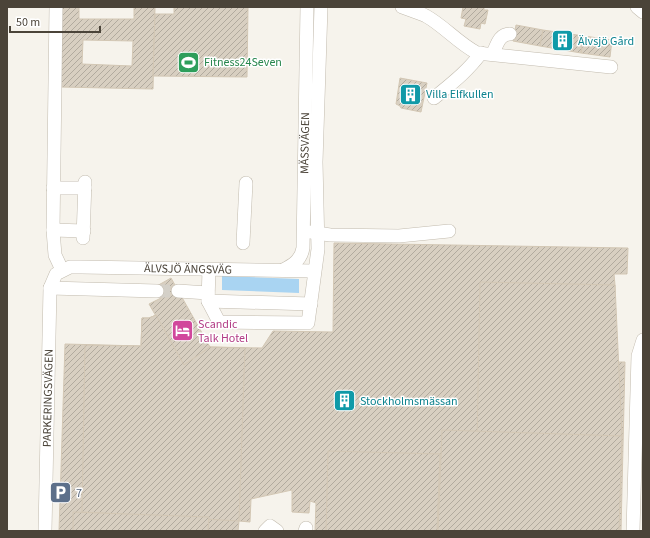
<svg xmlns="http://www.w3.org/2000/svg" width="650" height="538" font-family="'Source Sans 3',sans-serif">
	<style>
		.water { fill: #a9d4f2 }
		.building { fill: url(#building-hatch); stroke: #d3c7b4; fill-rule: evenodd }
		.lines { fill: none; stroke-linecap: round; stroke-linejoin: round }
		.minor-tunnel { stroke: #d4d0c8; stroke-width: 13; stroke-dasharray: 13 6; stroke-linecap: butt }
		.minor-casing { stroke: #c2bbae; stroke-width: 14 }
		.minor { stroke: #fff; stroke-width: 13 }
		.labels { text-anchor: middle; stroke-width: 3; stroke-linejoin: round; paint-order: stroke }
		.culture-label { font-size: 12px; fill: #0d838f; stroke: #fff; text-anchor: start }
		.leisure-label { font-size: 12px; fill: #27864d; stroke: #fff; text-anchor: start }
		.street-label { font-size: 12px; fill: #4b4439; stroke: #fff }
		.hotel-label { font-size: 12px; fill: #b23c85; stroke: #fff; text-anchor: start }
		.service-label { font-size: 12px; fill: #4e5e75; stroke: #fff; text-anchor: start }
	</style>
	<defs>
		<pattern id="building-hatch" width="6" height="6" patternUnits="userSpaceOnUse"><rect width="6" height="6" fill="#d8cfc1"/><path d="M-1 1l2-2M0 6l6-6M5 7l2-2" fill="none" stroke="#b1aa9e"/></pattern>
	</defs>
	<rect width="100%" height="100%" fill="#f6f3ec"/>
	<polygon class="water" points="222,276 299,279 299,293 222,290"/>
	<g class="building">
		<path d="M62 7H79V19H134V7H155L153 89 60 87ZM83 40 133 41 132 66 82 64Z"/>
		<polygon points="174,7 248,7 247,77 153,76 155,14 174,14"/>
		<polygon points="463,7 484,7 484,10 488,10 485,24 481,23 480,29 464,26 466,19 461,18"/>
		<polygon points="516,25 543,30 540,46 513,41"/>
		<polygon points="543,30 584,36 581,53 540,46"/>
		<polygon points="584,36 612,40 610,57 581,53"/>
		<polygon points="400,78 427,83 421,112 401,108 400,106 396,104"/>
		<polygon points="334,243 628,248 627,274 614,274 615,285 612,362 625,362 621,531 315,531 316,503 310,501 309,513 292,512 292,490 251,499 250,522 239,521 238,531 59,531 65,344 141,346 142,318 149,318 156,315 184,365 210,347 262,348 273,331 333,332"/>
		<polygon points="171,278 210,347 184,365 149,304 161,298 155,287"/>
		<polygon points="480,282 615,285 622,436 477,443"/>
		<polygon points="156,315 184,365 210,347 245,348 239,521 82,512 85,345 141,346 142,318 149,318"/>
		<polygon points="442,430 622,436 619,531 438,531"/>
		<polygon points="328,451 440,454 437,531 326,531"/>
		<polygon points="73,512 209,517 208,531 73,531"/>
	</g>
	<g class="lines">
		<polyline class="minor-tunnel" points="157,291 178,291"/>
		<defs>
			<g id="minor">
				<polyline points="56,7 53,230 55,255 62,270"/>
				<path d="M402 7C410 10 418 12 426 16 444 26 458 43 477 53L611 67"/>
				<polyline points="637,7 643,12"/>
				<path d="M493 53C497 45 499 34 510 34"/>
				<path d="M434 98C451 84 468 71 481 53"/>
				<polyline points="53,188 85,188"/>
				<polyline points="53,230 84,231"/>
				<polyline points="311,232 330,235 399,236 449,231"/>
				<polyline points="83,238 85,182"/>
				<polyline points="243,243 246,183"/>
				<polyline points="209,270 208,301 219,322 308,323 318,249 316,162 321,7"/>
				<path id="s1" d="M283 270C293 265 301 260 303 248L307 7"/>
				<polyline points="50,288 157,291"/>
				<polyline points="178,291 208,293"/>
				<polyline points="208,301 311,304"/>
				<path id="s2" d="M45 531 50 288 56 274 70 267H81L314 271"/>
				<polyline points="265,531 270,526 277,531"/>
				<polyline points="305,531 306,528"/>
				<polyline points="633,531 638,356 643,340"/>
			</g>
		</defs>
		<use href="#minor" class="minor-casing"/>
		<use href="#minor" class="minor"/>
	</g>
	<defs>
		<symbol id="building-square" viewBox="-11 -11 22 22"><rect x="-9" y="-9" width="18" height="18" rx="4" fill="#0f9aa8" stroke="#fff"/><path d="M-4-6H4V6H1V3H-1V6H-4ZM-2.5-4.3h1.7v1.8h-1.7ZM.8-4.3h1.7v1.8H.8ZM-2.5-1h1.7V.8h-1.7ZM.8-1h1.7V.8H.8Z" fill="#fff"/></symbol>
		<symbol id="stadium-square" viewBox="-11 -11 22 22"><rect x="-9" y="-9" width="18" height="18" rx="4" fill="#2e9e5b" stroke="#fff"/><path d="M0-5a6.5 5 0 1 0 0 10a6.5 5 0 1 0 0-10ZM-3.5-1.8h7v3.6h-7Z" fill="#fff"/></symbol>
		<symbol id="hotel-square" viewBox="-11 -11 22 22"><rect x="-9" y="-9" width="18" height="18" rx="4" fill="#d1479c" stroke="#fff"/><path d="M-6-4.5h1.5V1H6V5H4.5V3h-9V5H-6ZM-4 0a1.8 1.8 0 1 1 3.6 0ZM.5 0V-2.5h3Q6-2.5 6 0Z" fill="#fff"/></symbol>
		<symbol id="parking-square" viewBox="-11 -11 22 22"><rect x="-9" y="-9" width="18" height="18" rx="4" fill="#5c6f8a" stroke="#fff"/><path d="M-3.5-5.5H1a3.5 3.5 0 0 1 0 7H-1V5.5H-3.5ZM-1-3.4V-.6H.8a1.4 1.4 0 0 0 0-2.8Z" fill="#fff"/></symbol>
	</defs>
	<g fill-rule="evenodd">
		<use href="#building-square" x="550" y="28" width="25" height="25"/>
		<use href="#stadium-square" x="176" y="50" width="25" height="25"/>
		<use href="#building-square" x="398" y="82" width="25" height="25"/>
		<use href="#hotel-square" x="170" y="318" width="25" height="25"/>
		<use href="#building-square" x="332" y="388" width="25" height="25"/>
		<use href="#parking-square" x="48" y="480" width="25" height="25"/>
	</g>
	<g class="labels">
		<g class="culture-label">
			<text x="578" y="45">Älvsjö Gård</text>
			<text x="426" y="98">Villa Elfkullen</text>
			<text x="360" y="405">Stockholmsmässan</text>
		</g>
		<g class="leisure-label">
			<text x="204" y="66">Fitness24Seven</text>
		</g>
		<g class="street-label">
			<text dy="4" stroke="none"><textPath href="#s1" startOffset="136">MÄSSVÄGEN</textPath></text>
			<text dy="4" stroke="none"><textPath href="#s2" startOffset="392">ÄLVSJÖ ÄNGSVÄG</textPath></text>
			<text dy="4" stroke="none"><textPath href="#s2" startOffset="133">PARKERINGSVÄGEN</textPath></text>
		</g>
		<g class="hotel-label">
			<text x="198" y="328">Scandic<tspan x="198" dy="14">Talk Hotel</tspan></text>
		</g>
		<g class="service-label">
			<text x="76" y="497">7</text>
		</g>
	</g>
	<rect width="650" height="538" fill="none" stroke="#4b4439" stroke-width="16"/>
	<path d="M10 26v6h90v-6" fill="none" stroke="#4b4439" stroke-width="2"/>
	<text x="16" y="26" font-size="12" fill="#4b4439" stroke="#ffffff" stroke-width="3" paint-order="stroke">50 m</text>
</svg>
